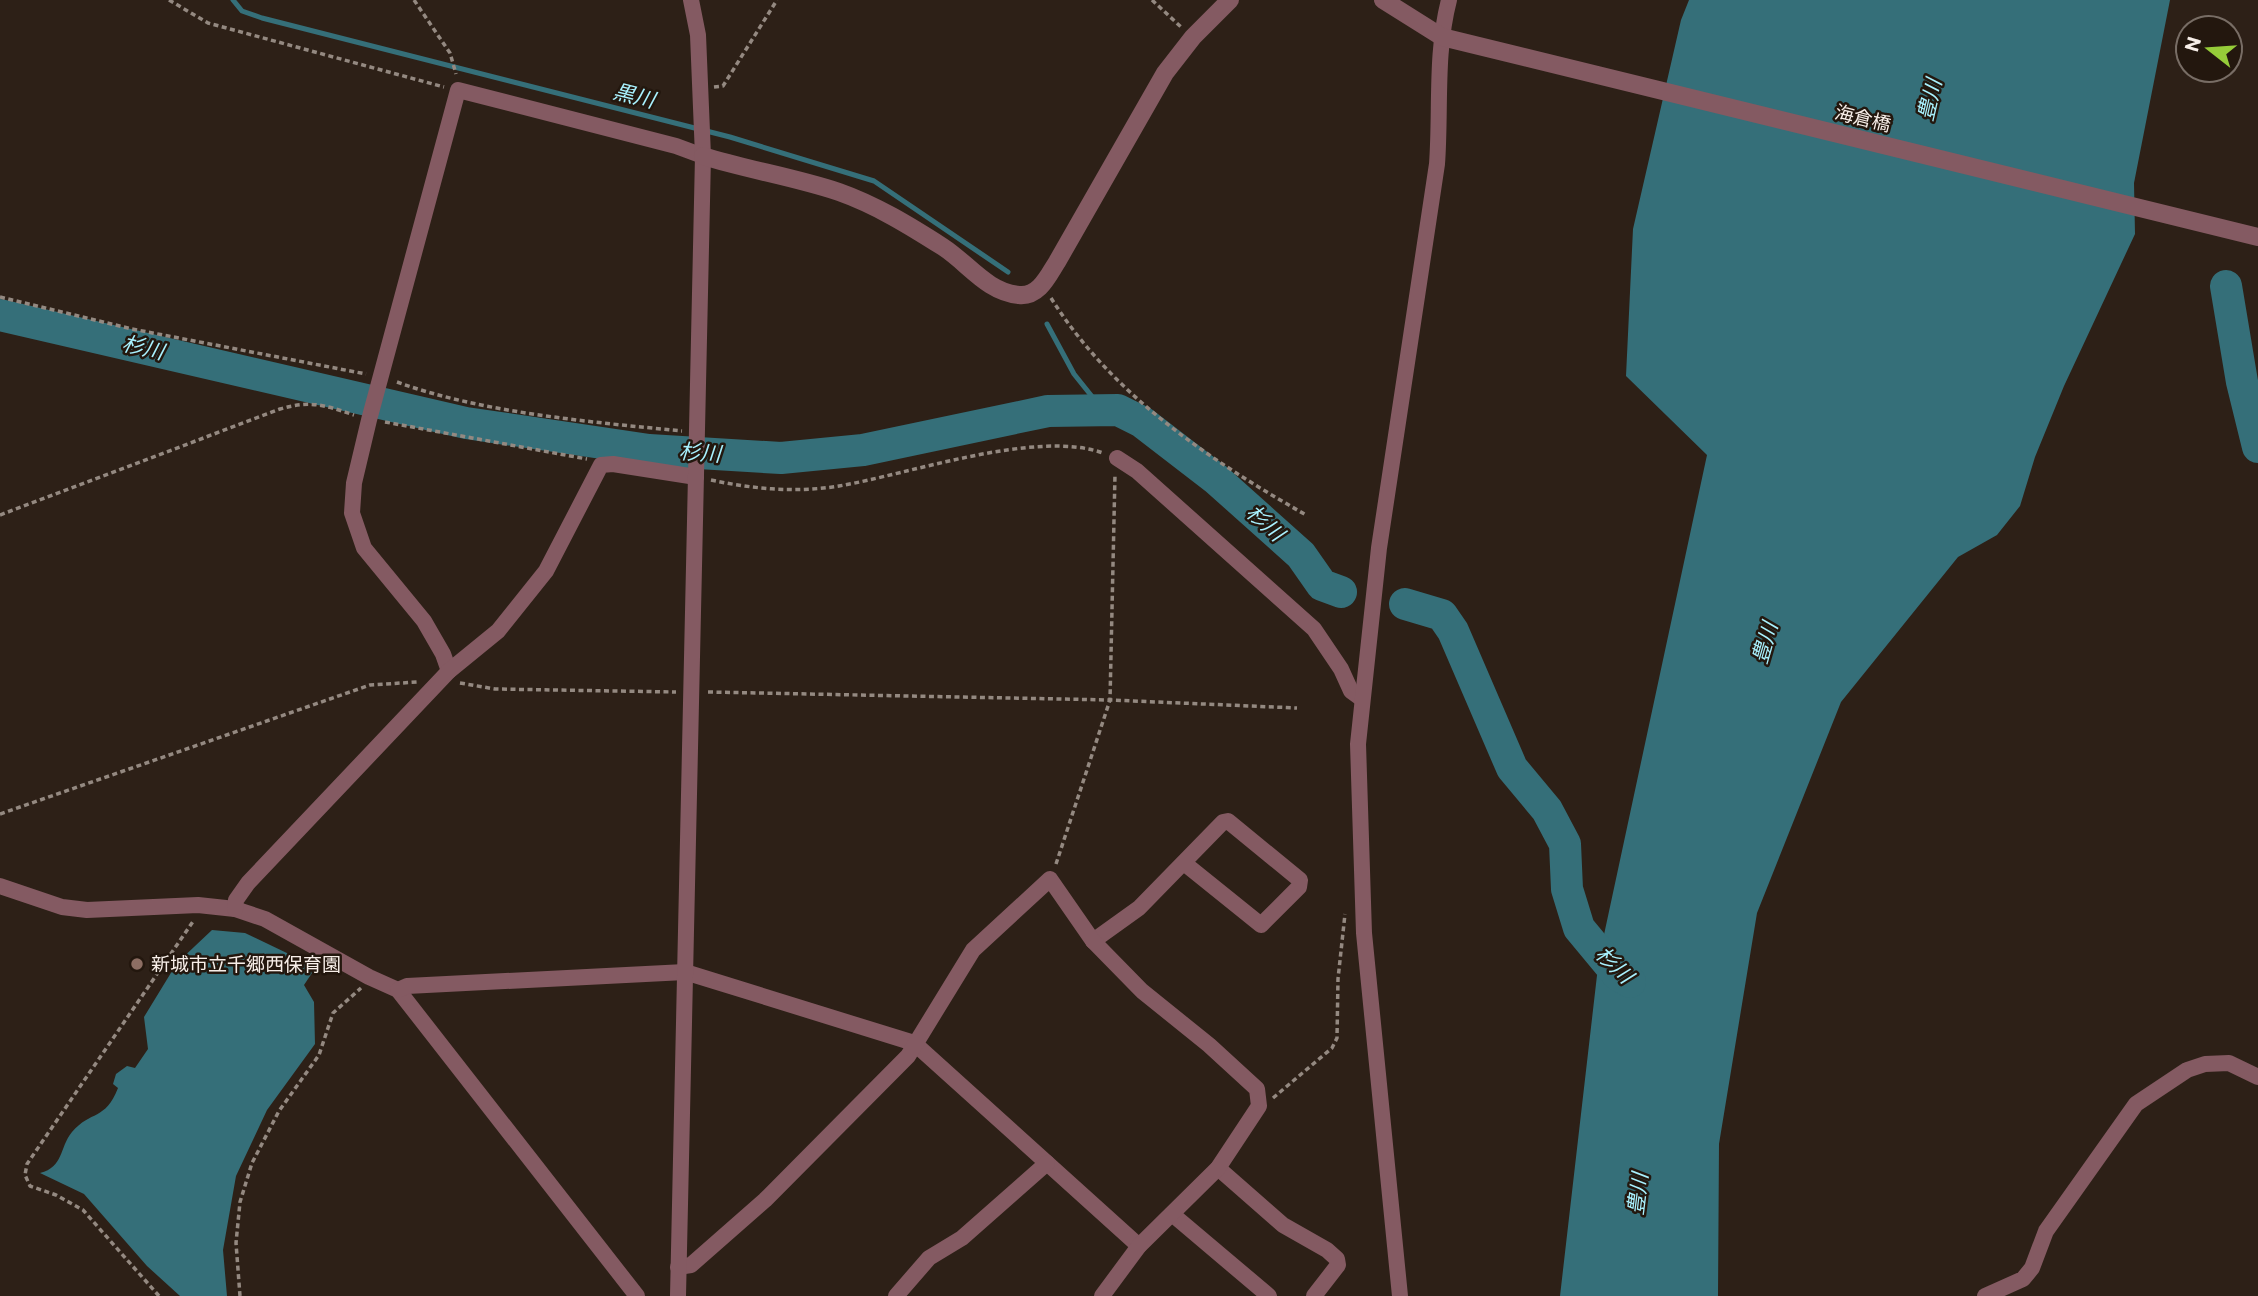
<svg xmlns="http://www.w3.org/2000/svg" width="2258" height="1296" font-family="Commissioner,'Noto Sans JP',sans-serif">
	<style>
		.water { fill: #356f79 }
		.lines { fill: none; stroke-linecap: round; stroke-linejoin: round }
		.stream { stroke: #356f79; stroke-width: 5 }
		.river { stroke: #356f79; stroke-width: 32 }
		.path { stroke: #948981; stroke-width: 3.5; stroke-dasharray: 5 3.5; stroke-linecap: butt }
		.minor { stroke: #845a62; stroke-width: 16 }
		.tertiary { stroke: #845a62; stroke-width: 18 }
		.education-dot { fill: #8d6e63; stroke: #23170e; stroke-width: 2.5 }
		.labels { text-anchor: middle; stroke-width: 5; stroke-linejoin: round; paint-order: stroke }
		.street-label { font-size: 19px; fill: #f7eee8; stroke: #23170e }
		.poi-label { font-size: 19px; fill: #f7eee8; stroke: #23170e; text-anchor: start }
		.water-label { font-size: 21px; font-style: italic; fill: #a9f2ff; stroke: #23170e }
	</style>
	<rect width="100%" height="100%" fill="#2d2017"/>
	<g class="water">
		<polygon points="1689,0 2170,0 2134,183 2135,234 2064,386 2035,457 2020,506 1997,535 1958,557 1841,702 1757,913 1719,1144 1718,1296 1560,1296 1599,958 1707,455 1626,376 1633,229 1681,20"/>
		<path d="M212 930 245 933 316 967 304 985 314 1002 315 1044 267 1110 236 1176 223 1250 227 1296H180L147 1266 84 1194 40 1173C64 1167 59 1148 72 1132 91 1110 105 1121 118 1088L113 1084 116 1074 127 1066 135 1068 148 1049 144 1017 177 963Z"/>
	</g>
	<g class="lines">
		<g class="stream">
			<polyline points="233,0 242,11 262,18 730,137 874,181 1008,272"/>
			<polyline points="1047,324 1074,374 1102,409"/>
		</g>
		<g class="river">
			<polyline points="2226,286 2242,382 2258,447"/>
			<polyline points="0,315 466,423 649,450 781,458 863,450 1048,411 1118,410 1142,422 1216,479 1301,555 1322,585 1341,592"/>
			<polyline points="1405,604 1442,615 1453,631 1512,768 1547,810 1565,844 1567,889 1579,928 1618,975 1630,982"/>
		</g>
		<g class="path">
			<polyline points="169,0 208,23 444,87"/>
			<polyline points="414,0 450,53 456,74"/>
			<polyline points="1152,0 1181,27"/>
			<polyline points="714,87 723,86 777,0"/>
			<polyline points="0,297 132,329 366,374"/>
			<path d="M1051 298C1112 395 1208 459 1306 515"/>
			<path d="M397 382C482 413 592 422 682 431"/>
			<polyline points="385,422 587,459"/>
			<path d="M711 480C753 489 796 493 839 486 910 474 1036 429 1103 453"/>
			<path d="M0 515 280 409C311 400 324 405 354 415"/>
			<polyline points="460,683 495,689 676,692"/>
			<polyline points="708,692 1110,700 1297,708"/>
			<polyline points="0,814 370,685 417,682"/>
			<polyline points="1056,864 1110,700 1115,474"/>
			<polyline points="1273,1098 1332,1048 1337,1038 1338,979 1345,914"/>
			<polyline points="159,1296 83,1210 56,1195 30,1186 25,1175 27,1164 194,920"/>
			<polyline points="240,1296 236,1243 240,1202 252,1163 279,1111 319,1055 333,1013 361,988"/>
		</g>
		<g class="minor">
			<polyline points="1117,458 1137,471 1314,629 1341,669 1351,691 1362,699"/>
			<polyline points="449,671 443,654 424,621 364,548 352,513 354,483 369,420 458,90 676,146 703,156"/>
			<polyline points="0,886 62,907 87,910 198,905 235,909 265,919 369,977 398,990 637,1296"/>
			<polyline points="235,909 236,900 248,883 449,671 498,631 546,571 601,465 613,464 696,477"/>
			<polyline points="1093,941 1139,908 1223,822 1228,821 1300,880 1299,887 1261,925 1184,863"/>
			<polyline points="398,990 407,986 685,972 914,1043 1139,1246"/>
			<polyline points="1218,1168 1283,1225 1327,1250 1337,1259 1338,1265 1314,1296"/>
			<polyline points="1172,1214 1269,1296"/>
			<polyline points="678,1267 691,1265 765,1200 908,1056 973,950 1050,879 1093,941 1142,991 1209,1045 1257,1089 1259,1106 1218,1168 1139,1246 1102,1296"/>
			<polyline points="678,1296 703,156 698,35 691,0"/>
			<polyline points="896,1296 929,1258 962,1238 1047,1163"/>
			<path d="M1400 1296 1364 933 1358 744 1379 548 1437 164C1441 109 1435 54 1449 0"/>
			<polyline points="1985,1296 2023,1279 2032,1268 2046,1231 2136,1104 2187,1070 2205,1064 2229,1063 2258,1077"/>
		</g>
		<g class="tertiary">
			<polyline points="1383,0 1442,37 2258,237"/>
			<path d="M703 156C748 170 794 177 839 192 876 205 910 226 943 247 969 264 987 292 1019 295 1039 297 1048 276 1057 262L1165 73 1193 37 1230 0"/>
		</g>
	</g>
	<circle class="education-dot" cx="137" cy="964" r="7"/>
	<g class="labels">
		<g class="street-label">
			<text transform="translate(1863 118) rotate(14)" y="7">海倉橋</text>
		</g>
		<g class="poi-label">
			<text x="151" y="971">新城市立千郷西保育園</text>
		</g>
		<g class="water-label">
			<text transform="translate(634 96) rotate(14)" y="7">黒川</text>
			<text transform="translate(1930 100) rotate(-77)" y="7">豊川</text>
			<text transform="translate(143 348) rotate(13)" y="7">杉川</text>
			<text transform="translate(700 453) rotate(4)" y="7">杉川</text>
			<text transform="translate(1265 523) rotate(42)" y="7">杉川</text>
			<text transform="translate(1765 643) rotate(-74)" y="7">豊川</text>
			<text transform="translate(1614 965) rotate(44)" y="7">杉川</text>
			<text transform="translate(1638 1194) rotate(-83)" y="7">豊川</text>
		</g>
	</g>
	<g transform="translate(2209 49) rotate(287)"><circle r="33" fill="#23170e" stroke="#786d65" stroke-width="2"/>
	<path d="M0-5L12 26L0 18L-12 26Z" fill="#96cc39"/>
	<text y="-10" font-size="19" font-weight="bold" text-anchor="middle" fill="#f7eee8">N</text>
	</g>
</svg>
